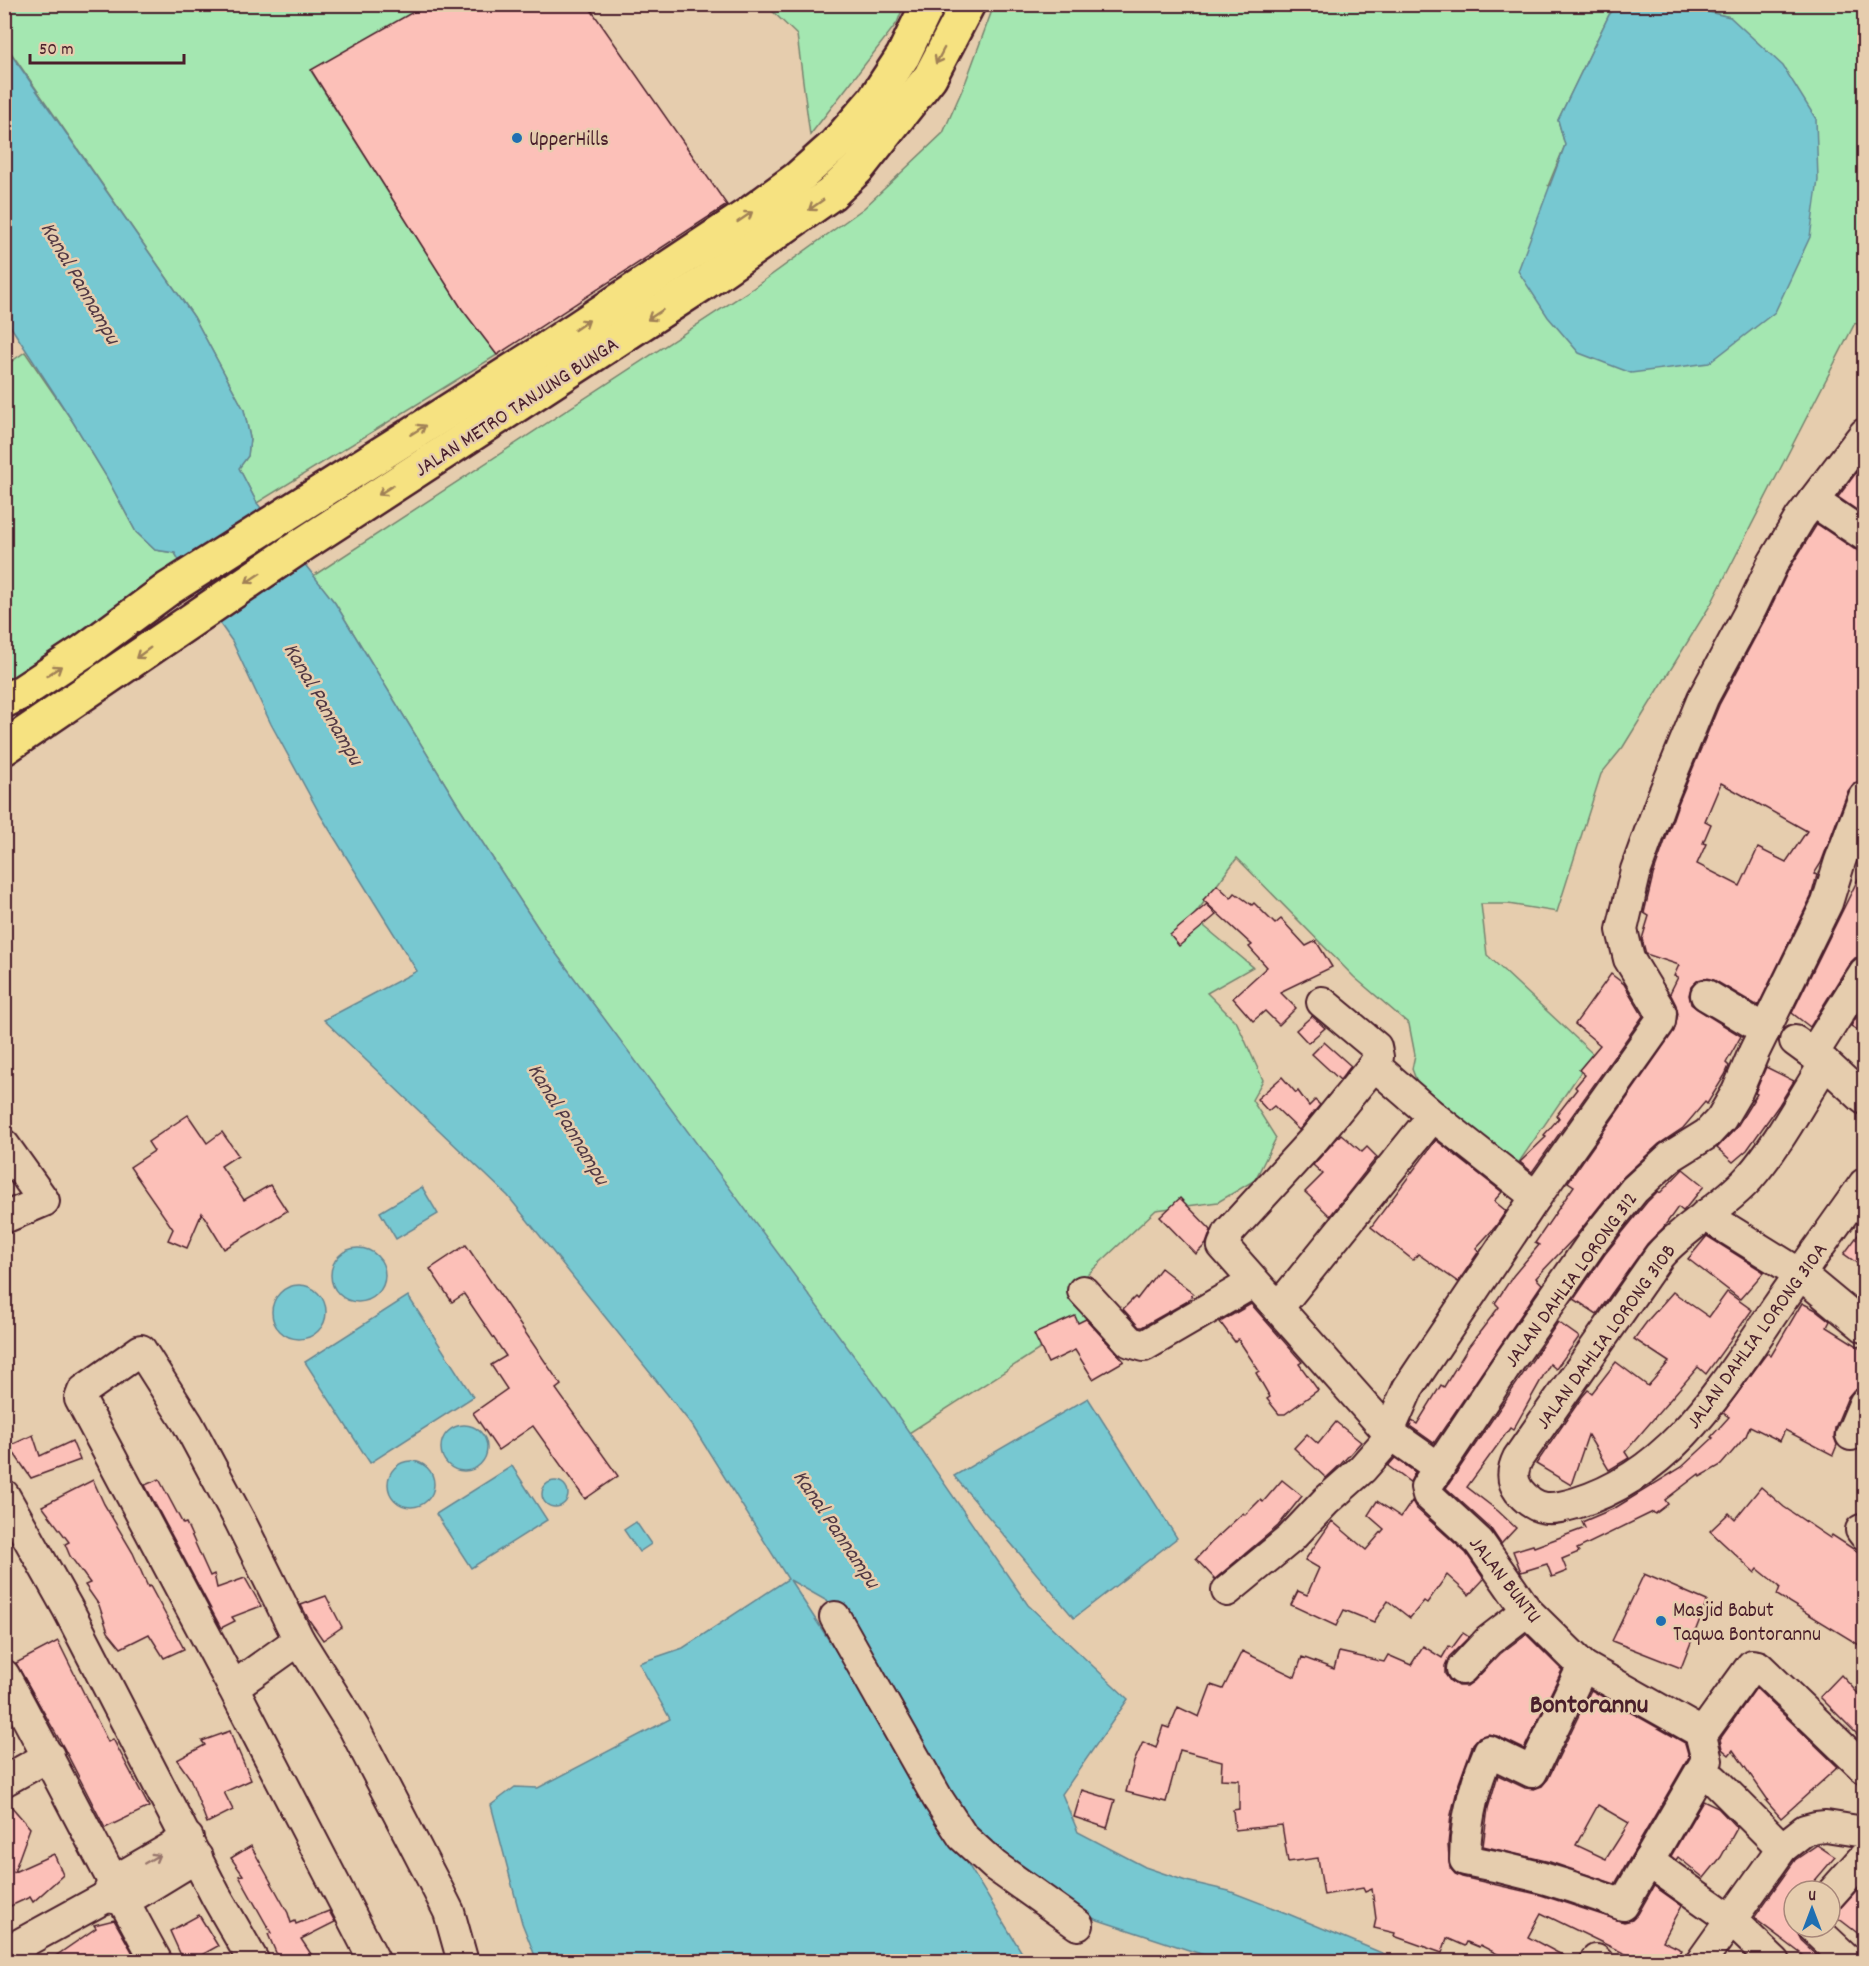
<svg xmlns="http://www.w3.org/2000/svg" width="1869" height="1966" font-family="Dekko,sans-serif">
	<style>
		.green { fill: #a4e7b1; stroke: #77836e; stroke-width: 1.5 }
		.water { fill: #77c8d1; stroke: #65848f; stroke-width: 1.5 }
		.building { fill: #fcc0b8; stroke: #4a1f2b; stroke-width: 1.5; fill-rule: evenodd }
		.lines { fill: none; stroke-linecap: round; stroke-linejoin: round }
		.minor-casing { stroke: #4a1f2b; stroke-width: 34 }
		.major-casing { stroke: #4a1f2b; stroke-width: 38 }
		.minor { stroke: #e6cdae; stroke-width: 30 }
		.major { stroke: #f6e281; stroke-width: 33 }
		.oneway { stroke: #a08056 }
		.oneway2 { stroke: #98766c }
		.poi-dot { fill: #1f6fb2; stroke: #e6cdae; stroke-width: 2 }
		.labels { text-anchor: middle; stroke-width: 5; stroke-linejoin: round; paint-order: stroke }
		.poi-label { font-size: 21px; fill: #4a1f2b; stroke: #e6cdae; text-anchor: start }
		.street-label { font-size: 21px; fill: #4a1f2b; stroke: #e6cdae }
		.water-label { font-size: 22px; font-style: italic; fill: #513844; stroke: #e6cdae }
		.district-label { font-size: 27px; font-weight: bold; fill: #4a1f2b; stroke: #e6cdae }
	</style>
	<rect width="100%" height="100%" fill="#e6cdae"/>
	<filter id="ink" filterUnits="userSpaceOnUse"><feTurbulence type="fractalNoise" baseFrequency=".0167" numOctaves="2"/><feDisplacementMap in="SourceGraphic" scale="12" xChannelSelector="R" yChannelSelector="G"/><feConvolveMatrix kernelMatrix="1 2 1 2 8 2 1 2 1" color-interpolation-filters="sRGB"/></filter>
	<g filter="url(#ink)">
		<g class="green">
			<polygon points="1859,4 1864,12 1864,327 1855,323 1711,604 1623,747 1601,774 1557,912 1508,904 1481,904 1487,955 1593,1054 1517,1165 1417,1082 1412,1069 1415,1055 1409,1024 1354,977 1237,858 1193,917 1253,967 1207,993 1237,1023 1263,1080 1252,1100 1276,1138 1255,1180 1218,1202 1156,1210 1069,1292 1088,1318 909,1433 546,940 458,805 335,603 313,576 752,289 864,208 943,133 966,81 994,5 1617,5 1609,15 1558,120 1565,145 1548,186 1730,17 1678,5"/>
			<polygon points="4,5 427,5 311,71 462,309 497,355 257,503 239,468 248,456 250,438 244,410 194,317 5,44"/>
			<polygon points="766,5 904,5 897,23 810,135 797,35"/>
			<polygon points="25,352 73,422 106,476 136,532 155,550 175,553 182,565 5,682 5,366"/>
		</g>
		<g class="water">
			<polygon points="1617,5 1678,5 1730,17 1783,66 1816,119 1818,180 1810,237 1775,312 1709,363 1631,373 1579,353 1548,317 1518,271 1565,145 1558,120 1609,15"/>
			<polygon points="4,44 194,317 244,410 250,438 248,456 239,468 257,503 335,603 458,805 546,940 891,1406 1028,1605 1128,1699 1062,1794 1078,1832 1145,1867 1186,1881 1229,1891 1286,1913 1401,1961 1222,1961 1095,1919 1059,1902 983,1847 843,1610 790,1580 874,1710 1027,1961 537,1961 522,1923 491,1805 515,1787 538,1788 670,1719 639,1663 683,1648 788,1579 692,1425 508,1196 324,1020 417,971 321,816 271,724 232,641 193,585 175,553 155,550 136,532 106,476 73,422 5,318"/>
			<polygon points="422,1187 438,1214 396,1239 380,1212"/>
			<circle cx="358" cy="1275" r="27"/>
			<circle cx="299" cy="1312" r="27"/>
			<polygon points="408,1296 473,1397 370,1463 305,1362"/>
			<polygon points="1088,1398 1177,1538 1074,1618 954,1476"/>
			<circle cx="464" cy="1448" r="23"/>
			<circle cx="411" cy="1484" r="23"/>
			<polygon points="512,1466 547,1520 471,1568 436,1514"/>
			<circle cx="555" cy="1494" r="13"/>
			<polygon points="636,1522 651,1544 639,1552 624,1530"/>
		</g>
		<g class="building">
			<polygon points="427,4 587,4 727,205 497,355 462,309 311,70"/>
			<polygon points="1864,462 1864,515 1838,497"/>
			<path d="M1817 524 1854 549 1864 552V780L1854 783 1848 791 1821 863 1814 874 1817 875 1811 897 1758 1006 1714 980 1706 978 1698 980 1691 987 1689 995 1691 1004 1697 1009 1741 1036 1726 1063 1729 1066 1725 1075 1707 1104 1705 1102 1683 1128 1659 1144 1621 1179 1575 1237 1536 1278 1542 1284 1434 1443 1410 1426 1412 1421 1417 1424 1441 1385 1444 1387 1469 1346 1499 1307 1495 1303 1513 1276 1539 1245 1535 1243 1574 1186 1568 1182 1674 1031 1678 1014 1676 1005 1670 993 1678 977 1674 976 1679 965 1646 954 1642 939 1649 916 1644 913 1653 875 1678 804 1719 705 1766 617 1788 571ZM1721 783 1807 831 1786 862 1758 848 1740 886 1697 864 1706 844 1703 843 1711 824 1705 821Z"/>
			<polygon points="1864,867 1864,956 1855,958 1849,964 1810,1027 1792,1013"/>
			<polygon points="1217,885 1231,898 1235,893 1252,905 1254,903 1275,924 1281,919 1306,946 1316,941 1332,967 1280,992 1296,1008 1279,1025 1265,1011 1253,1021 1233,998 1267,967 1249,947 1252,945 1203,900"/>
			<polygon points="1207,904 1216,915 1179,946 1170,935"/>
			<polygon points="1611,974 1624,984 1643,1016 1532,1172 1520,1162 1546,1137 1544,1135 1559,1118 1556,1116 1577,1089 1575,1087 1585,1075 1579,1070 1600,1045 1575,1024"/>
			<polygon points="1864,1005 1864,1034 1851,1026"/>
			<polygon points="1312,1016 1325,1028 1308,1043 1296,1030"/>
			<polygon points="1324,1042 1351,1066 1340,1080 1312,1054"/>
			<polygon points="1766,1067 1794,1081 1779,1105 1747,1150 1733,1162 1717,1148 1736,1128 1757,1094 1755,1093"/>
			<polygon points="1282,1077 1296,1093 1298,1091 1309,1106 1315,1100 1320,1105 1299,1130 1274,1106 1268,1111 1257,1099"/>
			<polygon points="188,1115 207,1143 222,1132 238,1155 221,1166 244,1200 270,1185 287,1211 224,1249 202,1213 187,1248 168,1240 173,1229 130,1167 154,1151 148,1142"/>
			<polygon points="1341,1134 1362,1152 1367,1147 1377,1157 1330,1216 1305,1192 1323,1174 1313,1165"/>
			<polygon points="1436,1140 1502,1192 1494,1201 1506,1211 1496,1226 1476,1248 1479,1251 1458,1282 1418,1254 1413,1260 1371,1227"/>
			<polygon points="1683,1169 1704,1186 1685,1209 1683,1211 1678,1207 1663,1228 1647,1244 1597,1314 1574,1299 1605,1254 1647,1202 1658,1191 1660,1193"/>
			<polygon points="1180,1198 1211,1230 1206,1244 1196,1254 1160,1217"/>
			<polygon points="1864,1227 1864,1268 1844,1254"/>
			<polygon points="1707,1236 1764,1272 1740,1299 1688,1259"/>
			<polygon points="466,1245 561,1385 556,1389 618,1476 585,1499 533,1426 498,1450 473,1413 507,1389 491,1365 506,1356 464,1294 452,1302 430,1269"/>
			<polygon points="1161,1268 1193,1293 1188,1301 1142,1327 1139,1327 1123,1309 1135,1297 1137,1299"/>
			<polygon points="1673,1292 1709,1317 1727,1292 1752,1310 1706,1374 1698,1367 1625,1452 1629,1458 1609,1470 1588,1435 1571,1485 1536,1464 1582,1397 1588,1390 1592,1393 1616,1362 1648,1386 1669,1362 1634,1339 1649,1319"/>
			<polygon points="1802,1303 1816,1310 1830,1321 1827,1327 1864,1350 1864,1383 1863,1387 1853,1391 1848,1397 1835,1428 1834,1437 1837,1445 1833,1455 1785,1430 1780,1441 1750,1426 1746,1436 1721,1465 1700,1477 1699,1474 1665,1500 1668,1504 1655,1514 1653,1512 1577,1549 1579,1552 1562,1559 1567,1571 1552,1577 1547,1564 1521,1572 1513,1551 1533,1545 1534,1547 1585,1528 1582,1522 1615,1508 1682,1467 1713,1438 1711,1437 1729,1417 1723,1413 1767,1353 1771,1356"/>
			<polygon points="1251,1304 1302,1362 1299,1364 1318,1390 1285,1414 1279,1414 1267,1399 1270,1397 1256,1373 1259,1371 1238,1339 1235,1342 1220,1322"/>
			<polygon points="1075,1316 1078,1323 1086,1319 1124,1361 1093,1379 1075,1350 1048,1363 1034,1334"/>
			<polygon points="1558,1322 1579,1337 1556,1369 1550,1364 1513,1430 1510,1428 1467,1487 1498,1511 1516,1528 1501,1544 1491,1529 1446,1488"/>
			<polygon points="1336,1422 1361,1442 1341,1464 1326,1478 1294,1448 1307,1434 1318,1444"/>
			<polygon points="33,1435 40,1456 72,1441 80,1460 31,1478 9,1446"/>
			<polygon points="1395,1458 1415,1472 1410,1482 1388,1466"/>
			<polygon points="159,1479 183,1524 186,1523 210,1576 214,1574 217,1588 245,1578 261,1606 232,1617 235,1621 221,1628 145,1485"/>
			<polygon points="93,1480 104,1504 133,1553 148,1587 150,1586 184,1649 164,1658 149,1634 121,1648 108,1632 99,1605 85,1585 90,1583 70,1556 65,1544 69,1542 42,1506"/>
			<polygon points="1282,1480 1302,1496 1278,1526 1215,1579 1196,1559 1211,1543 1243,1513 1245,1515 1260,1500 1263,1502"/>
			<polygon points="1761,1487 1784,1507 1830,1538 1832,1535 1864,1556 1864,1648 1777,1595 1780,1587 1758,1569 1755,1573 1710,1531 1729,1513 1735,1519"/>
			<polygon points="1377,1501 1401,1517 1412,1501 1416,1508 1466,1553 1484,1579 1469,1595 1447,1575 1427,1603 1424,1601 1410,1618 1388,1601 1374,1622 1344,1610 1336,1626 1291,1605 1298,1591 1307,1595 1319,1568 1305,1560 1332,1521 1366,1550 1384,1529 1368,1515"/>
			<polygon points="1644,1574 1707,1601 1681,1668 1612,1641"/>
			<polygon points="326,1596 342,1627 323,1640 309,1620 301,1605"/>
			<polygon points="1463,1633 1469,1637 1449,1657 1445,1666 1445,1674 1450,1681 1458,1686 1467,1686 1474,1681 1500,1654 1526,1634 1562,1670 1524,1749 1497,1736 1488,1734 1479,1737 1473,1744 1458,1786 1451,1815 1448,1845 1450,1868 1455,1874 1462,1877 1541,1895 1624,1922 1632,1920 1638,1914 1654,1886 1682,1906 1663,1941 1682,1950 1675,1962 1642,1962 1541,1913 1528,1937 1575,1962 1513,1962 1480,1945 1479,1947 1467,1942 1465,1946 1447,1938 1442,1953 1394,1936 1395,1933 1374,1928 1376,1919 1372,1889 1365,1892 1363,1888 1324,1895 1318,1858 1288,1862 1282,1825 1235,1830 1233,1810 1239,1809 1239,1780 1221,1779 1222,1761 1180,1750 1166,1802 1126,1792 1134,1762 1143,1742 1156,1748 1163,1726 1169,1728 1178,1707 1199,1717 1211,1685 1223,1689 1242,1651 1295,1677 1302,1657 1334,1669 1339,1652 1384,1662 1388,1655 1411,1665 1423,1646 1442,1658 1449,1646 1452,1648"/>
			<polygon points="58,1641 108,1742 113,1739 149,1807 105,1828 64,1748 16,1663"/>
			<polygon points="1841,1675 1864,1700 1864,1741 1820,1697"/>
			<polygon points="1756,1688 1838,1767 1781,1818 1766,1801 1768,1800 1733,1750 1729,1755 1722,1749 1720,1739"/>
			<path d="M1591 1690 1685 1743 1689 1757 1615 1884 1550 1862 1483 1846 1488 1808 1498 1775 1525 1788 1534 1789 1542 1786 1548 1779ZM1598 1805 1629 1823 1606 1859 1576 1845Z"/>
			<polygon points="230,1731 237,1751 238,1750 251,1780 224,1792 233,1810 207,1823 190,1778 177,1760 205,1745 202,1741"/>
			<polygon points="1082,1790 1115,1800 1107,1828 1074,1817"/>
			<polygon points="4,1798 30,1828 14,1872 54,1854 63,1875 33,1902 30,1897 4,1909"/>
			<polygon points="1703,1801 1718,1808 1737,1828 1721,1857 1704,1878 1678,1857 1676,1860 1671,1856"/>
			<polygon points="1817,1845 1835,1857 1806,1891 1794,1891 1794,1927 1796,1927 1797,1932 1801,1940 1824,1962 1812,1962 1754,1918 1795,1860"/>
			<polygon points="251,1846 288,1913 291,1923 295,1921 296,1924 329,1911 335,1922 301,1939 313,1957 301,1962 280,1962 268,1934 271,1933 239,1876 243,1875 231,1858"/>
			<polygon points="1864,1882 1864,1938 1834,1915"/>
			<polygon points="199,1915 218,1946 189,1962 184,1962 170,1931"/>
			<polygon points="114,1920 135,1957 126,1962 47,1962 96,1928 94,1925"/>
		</g>
		<g class="lines">
			<defs>
				<g id="minor">
					<polyline points="1813,501 1864,535"/>
					<polyline points="1864,797 1840,861 1827,903 1754,1052 1737,1092 1721,1119 1707,1134 1670,1157 1634,1190 1591,1244 1507,1365 1426,1487 1428,1495 1479,1542 1527,1611 1583,1666 1700,1732 1705,1730 1749,1669 1752,1665 1758,1666 1864,1768"/>
					<polyline points="1706,995 1765,1030"/>
					<polyline points="1322,1002 1376,1047 1378,1057 1374,1065 1433,1116 1536,1197"/>
					<polyline points="1795,1041 1825,1063 1864,1099"/>
					<polyline points="1813,1054 1864,973"/>
					<path d="M1825 1063C1801 1101 1779 1144 1749 1178 1722 1208 1685 1226 1659 1256L1518 1458C1512 1470 1511 1480 1519 1491 1537 1513 1552 1510 1576 1503 1674 1473 1723 1386 1777 1307 1806 1265 1835 1225 1864 1184"/>
					<polyline points="1374,1065 1314,1139 1229,1232 1223,1246 1388,1432 1439,1468"/>
					<polyline points="4,1145 44,1201 4,1218"/>
					<polyline points="1705,1215 1800,1274 1864,1327"/>
					<polyline points="1083,1291 1130,1342 1144,1346 1254,1282"/>
					<polyline points="1278,1308 1433,1116"/>
					<polygon points="141,1350 188,1424 240,1521 299,1640 233,1687 80,1399 83,1391 87,1388"/>
					<polyline points="1851,1435 1864,1404"/>
					<polyline points="4,1495 68,1609 216,1896 254,1962"/>
					<polyline points="1861,1530 1864,1534"/>
					<polyline points="1227,1591 1290,1539 1326,1501 1362,1469 1383,1445 1408,1388 1536,1197 1660,1022 1661,1013 1657,1005 1629,959 1622,930 1636,870 1662,798 1703,698 1751,609 1773,563 1800,518 1864,434"/>
					<polyline points="835,1617 938,1799 963,1837 995,1866 1078,1925"/>
					<polyline points="299,1640 354,1728 438,1890 449,1912 463,1962"/>
					<path d="M1583 1666 1532 1772 1489 1751C1473 1787 1465 1821 1465 1860 1520 1870 1572 1885 1623 1905L1707 1760 1700 1732"/>
					<polyline points="1462,1669 1488,1641 1527,1611"/>
					<path d="M4 1675C56 1770 104 1867 157 1962"/>
					<polyline points="233,1687 375,1962"/>
					<polyline points="1714,1780 1782,1848"/>
					<polyline points="4,1781 49,1756"/>
					<polyline points="188,1838 114,1881 106,1897 122,1899 138,1893 197,1857"/>
					<polyline points="1648,1861 1730,1919 1775,1962"/>
					<polyline points="1830,1895 1864,1857"/>
					<polyline points="1813,1927 1850,1962"/>
					<polyline points="4,1953 106,1897"/>
					<polyline points="1596,1960 1598,1962"/>
					<polyline points="1701,1962 1782,1848 1805,1830 1816,1827 1826,1826 1864,1832"/>
				</g>
				<g id="major">
					<polyline points="4,701 22,692 84,651 168,589 543,351 749,214 798,178 835,145 874,100 903,56 928,4"/>
					<polyline points="4,748 302,545 704,283 831,194 858,168 930,77 968,4"/>
				</g>
			</defs>
			<use href="#minor" class="minor-casing"/>
			<use href="#major" class="major-casing"/>
			<use href="#minor" class="minor"/>
			<use href="#major" class="major"/>
		</g>
		<defs><path id="oneway-shaft" d="M-6 0H5M1.5-3L5.5 0L1.5 3" fill="none" stroke-width="1.6" stroke-linecap="round" stroke-linejoin="round" transform="scale(1.5)"/></defs>
		<g class="oneway">
			<use href="#oneway-shaft" transform="translate(940 56) rotate(118)"/>
			<use href="#oneway-shaft" transform="translate(816 205) rotate(145)"/>
			<use href="#oneway-shaft" transform="translate(745 217) rotate(-34)"/>
			<use href="#oneway-shaft" transform="translate(655 315) rotate(147)"/>
			<use href="#oneway-shaft" transform="translate(582 325) rotate(-34)"/>
			<use href="#oneway-shaft" transform="translate(418 430) rotate(-32)"/>
			<use href="#oneway-shaft" transform="translate(386 490) rotate(147)"/>
			<use href="#oneway-shaft" transform="translate(253 578) rotate(146)"/>
			<use href="#oneway-shaft" transform="translate(143 653) rotate(144)"/>
			<use href="#oneway-shaft" transform="translate(54 671) rotate(-34)"/>
		</g>
		<use class="oneway2" href="#oneway-shaft" transform="translate(152 1859) rotate(-30)"/>
	</g>
	<g class="poi-dot">
		<circle cx="517" cy="138" r="6"/>
		<circle cx="1661" cy="1621" r="6"/>
	</g>
	<g class="labels">
		<g class="poi-label">
			<text x="529" y="145">UpperHills</text>
			<text x="1673" y="1616">Masjid Babut<tspan x="1673" dy="24">Taqwa Bontorannu</tspan></text>
		</g>
		<g class="street-label">
			<text transform="translate(516 406) rotate(-33)" y="7">JALAN METRO TANJUNG BUNGA</text>
			<text transform="translate(1570 1279) rotate(-54)" y="7">JALAN DAHLIA LORONG 312</text>
			<text transform="translate(1756 1335) rotate(-54)" y="7">JALAN DAHLIA LORONG 310A</text>
			<text transform="translate(1605 1336) rotate(-54)" y="7">JALAN DAHLIA LORONG 310B</text>
			<text transform="translate(1506 1579) rotate(52)" y="7">JALAN BUNTU</text>
		</g>
		<g class="water-label">
			<text transform="translate(82 282) rotate(60)" y="8">Kanal Pannampu</text>
			<text transform="translate(325 703) rotate(60)" y="8">Kanal Pannampu</text>
			<text transform="translate(570 1123) rotate(59)" y="8">Kanal Pannampu</text>
			<text transform="translate(838 1528) rotate(56)" y="8">Kanal Pannampu</text>
		</g>
		<g class="district-label">
			<text x="1589" y="1712">Bontorannu</text>
		</g>
	</g>
	<rect width="1869" height="1966" fill="none" stroke="#e6cdae" stroke-width="24"/>
	<rect x="12" y="12" width="1845" height="1942" fill="none" stroke="#4a1f2b" stroke-width="2" filter="url(#ink)"/>
	<g transform="translate(1812 1909)"><circle r="28" fill="#e6cdae" stroke="#a8877a" stroke-width="1.5"/>
	<path d="M0-4.5L10 22L0 15L-10 22Z" fill="#1f6fb2"/>
	<text y="-9" font-size="16" font-weight="bold" text-anchor="middle" fill="#4a1f2b">U</text>
	</g>
	<path d="M30 54v9h154v-9" fill="none" stroke="#4a1f2b" stroke-width="3"/>
	<text x="39" y="54" font-size="18" fill="#4a1f2b" stroke="#e6cdae" stroke-width="4.5" paint-order="stroke">50 m</text>
</svg>
